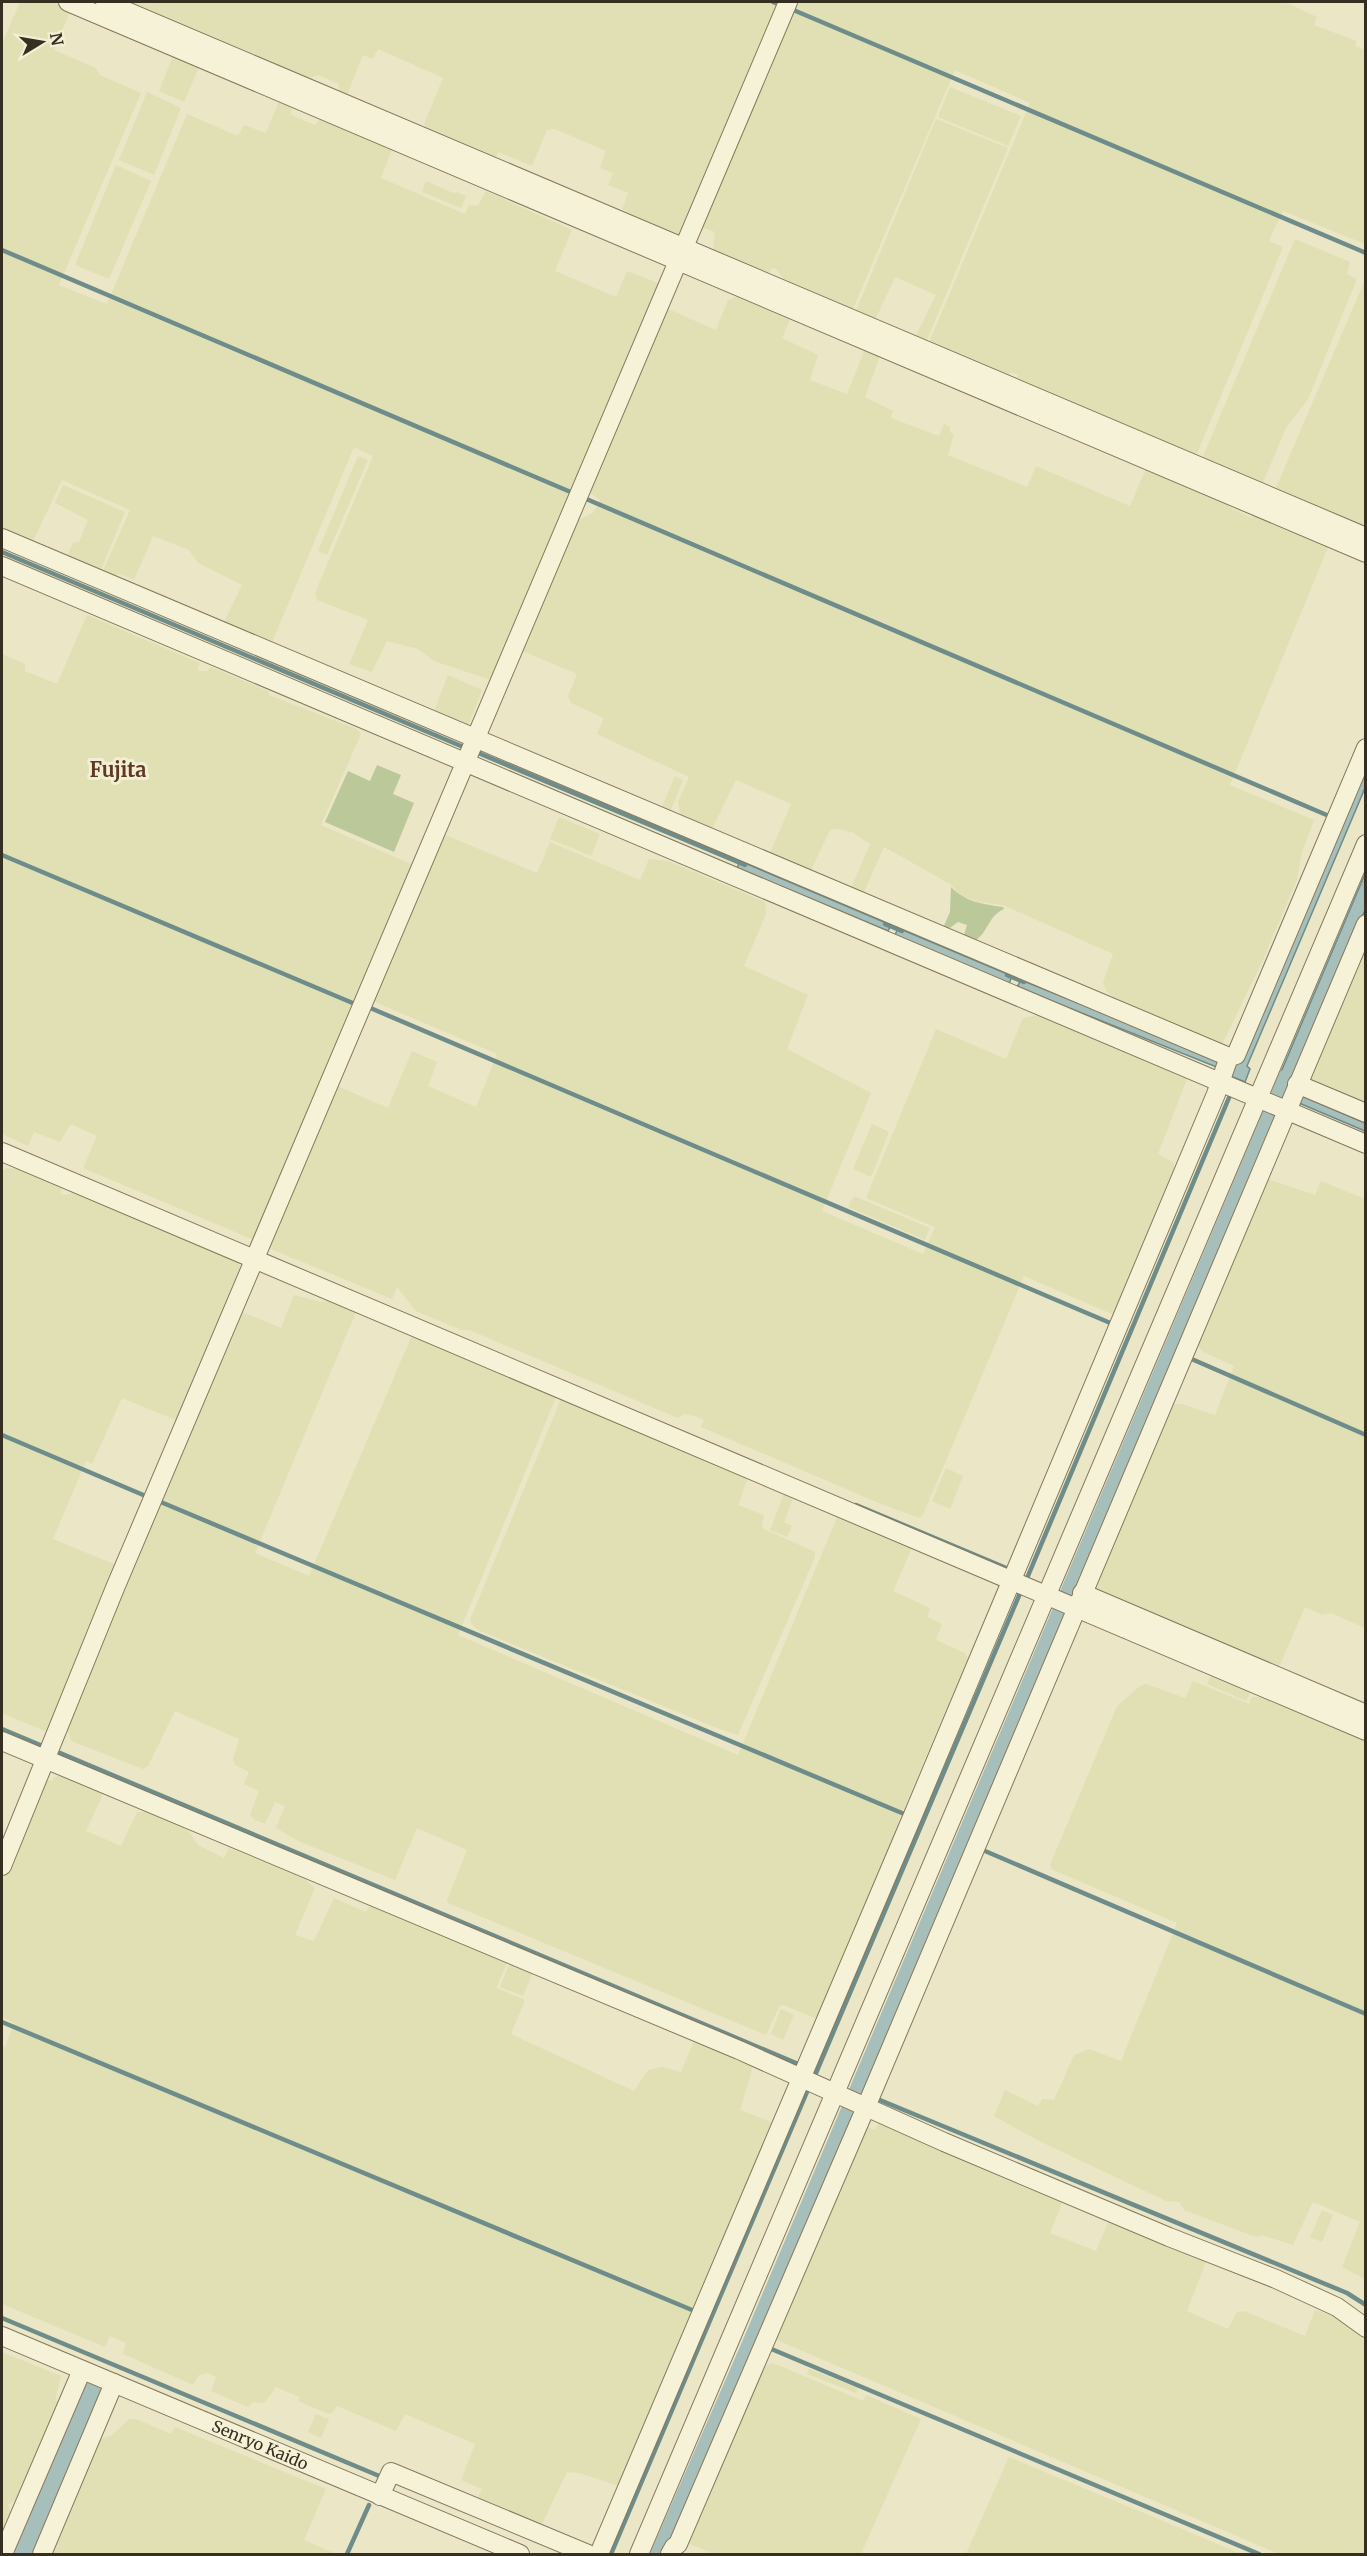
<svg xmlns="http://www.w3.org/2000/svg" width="1367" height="2556" font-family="Merriweather,serif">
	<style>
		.farmland { fill: #e0e0b4 }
		.green { fill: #bbc89a }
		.water { fill: #a7bfbb; stroke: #6e8c8a; stroke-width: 1.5 }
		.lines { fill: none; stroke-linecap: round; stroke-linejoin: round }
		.stream { stroke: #6e8c8a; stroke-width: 4.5 }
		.canal { stroke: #a7bfbb; stroke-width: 15 }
		.river { stroke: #a7bfbb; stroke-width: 27 }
		.minor-casing { stroke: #85785d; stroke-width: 20 }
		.minor { stroke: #f6f2d8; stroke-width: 18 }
		.labels { text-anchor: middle; stroke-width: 6; stroke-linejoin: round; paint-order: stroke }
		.street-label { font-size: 16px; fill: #362e20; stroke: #f3efd5 }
		.quarter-label { font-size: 20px; font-weight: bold; fill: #5f3922; stroke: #f3efd5 }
	</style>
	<rect width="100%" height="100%" fill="#ebe6c6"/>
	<g class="farmland">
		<polygon points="20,2 57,2 72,7 54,50 96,68 100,75 141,93 59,285 107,304 187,114 238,136 244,125 266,133 280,99 288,103 292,108 291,115 315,125 320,119 394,144 381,178 465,214 469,205 476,206 479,204 486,191 572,230 555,271 616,297 627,271 661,284 491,680 434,661 418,649 387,641 372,672 349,664 368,620 317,600 315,593 373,456 354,447 271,645 223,624 242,585 198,563 189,550 153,536 134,580 121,574 117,574 115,578 102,573 130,510 62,480 34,539 32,541 2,531 2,44"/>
		<polygon points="123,2 782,2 680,236 626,215 627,211 622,210 628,193 608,185 613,173 600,168 606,151 555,129 547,130 532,166 498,152 495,159 427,130 424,124 443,78 378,49 373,59 363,55 347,95 339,92 339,84 318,75 307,79 276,66 274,62"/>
		<polygon points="794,2 1285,2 1317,17 1314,25 1357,41 1355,46 1365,50 1365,244 1283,211 1269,241 1283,247 1196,456 1015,381 1018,375 1011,372 1008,378 930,344 930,340 1030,103 955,70 852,311 787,283 775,268 772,268 768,273 762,273 713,251 715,232 698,226"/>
		<polygon points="173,56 199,67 184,102 159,91"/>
		<polygon points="950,87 1021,116 1008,146 938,117"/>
		<polygon points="147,92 181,108 154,175 119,160"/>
		<polygon points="936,119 1008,148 926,342 914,340 936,295 895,277 875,320 855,313"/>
		<polygon points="116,165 151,181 109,279 75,265"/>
		<polygon points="426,181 453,193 457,192 466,196 461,208 422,192"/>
		<polygon points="1295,239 1350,262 1347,274 1357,279 1308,399 1286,428 1261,487 1201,461"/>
		<polygon points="1365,280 1365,530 1276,488"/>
		<polygon points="741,295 790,319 782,338 818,355 810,380 847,394 865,349 880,356 865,397 893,411 891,418 939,436 944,424 950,427 950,432 954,435 948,455 1027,487 1036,466 1130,506 1147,466 1227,501 1229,507 1252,518 1255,512 1329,545 1230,785 1314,820 1302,852 1297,880 1262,962 1222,1045 1121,1003 1107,992 1103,982 1113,954 1003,905 979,902 962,896 950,884 884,847 864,892 856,891 851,888 870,844 852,832 838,829 830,830 811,870 804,870 770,853 791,804 736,780 711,831 681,818 678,802 689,777 597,734 604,718 571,703 568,696 577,674 520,650 576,521 593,513 600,500 588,491 666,308 716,330 728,300"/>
		<polygon points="358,456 368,460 327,555 318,551"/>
		<polygon points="63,485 125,512 99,574 66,558 73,543 79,542 88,520 55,503"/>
		<polygon points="87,615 200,663 197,669 200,671 207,671 211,667 268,691 269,695 357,729 361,734 321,825 416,866 254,1240 83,1168 97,1136 71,1124 60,1142 34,1132 28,1146 2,1134 2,654 25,664 25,671 57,684"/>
		<polygon points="448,675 482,690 468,726 434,711"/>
		<polygon points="675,776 683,780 670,812 661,809"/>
		<polygon points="559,817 600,834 591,856 550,839"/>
		<polygon points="443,834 537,873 550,842 640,880 649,859 668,861 765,902 766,914 744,966 808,995 787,1049 871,1093 822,1211 923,1254 935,1227 866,1198 936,1029 1006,1059 1023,1018 1040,1015 1187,1079 1158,1154 1173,1162 1175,1169 1114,1315 1024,1276 923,1515 919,1518 881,1504 701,1427 704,1420 694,1416 684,1414 678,1418 469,1330 461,1330 416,1311 397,1287 392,1299 271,1249 268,1243 337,1086 388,1108 412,1051 437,1062 428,1086 476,1107 497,1054 370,1000"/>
		<polygon points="1365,943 1365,1106 1307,1080"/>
		<polygon points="872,1124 889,1132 871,1177 853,1169"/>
		<polygon points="7,1168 22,1169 63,1186 60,1194 64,1195 77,1192 240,1261 239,1265 243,1270 178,1421 122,1398 92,1464 86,1461 53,1539 119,1566 47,1732 2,1713 2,1170"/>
		<polygon points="1268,1179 1315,1195 1321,1181 1365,1199 1365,1628 1331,1613 1322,1615 1305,1607 1280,1665 1276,1667 1096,1591 1093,1587 1172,1404 1182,1404 1215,1415 1234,1366 1205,1353 1200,1349 1197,1341"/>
		<polygon points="854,1196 930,1228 925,1240 848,1207"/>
		<polygon points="294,1295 321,1302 330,1300 356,1312 255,1553 309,1576 412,1335 557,1395 458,1635 738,1755 838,1515 912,1548 893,1591 930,1608 927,1617 942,1624 936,1640 965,1653 968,1658 898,1822 901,1828 822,2014 815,2018 783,2005 779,2007 766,2035 448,1903 447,1900 467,1850 417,1828 395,1880 298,1841 276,1828 285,1806 275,1802 265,1824 255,1820 250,1815 259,1791 244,1784 249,1772 235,1765 233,1759 239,1739 175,1711 148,1766 143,1769 71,1741 67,1728 240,1311 281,1328"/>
		<polygon points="561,1399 748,1478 738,1505 764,1515 762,1528 815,1552 815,1557 738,1735 714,1727 480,1631 473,1626 470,1620"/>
		<polygon points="946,1468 963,1476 950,1509 932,1501"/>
		<polygon points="785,1492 793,1498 784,1522 792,1526 787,1537 770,1530"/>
		<polygon points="1213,1671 1252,1688 1246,1701 1207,1684"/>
		<polygon points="1193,1681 1249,1704 1252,1697 1261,1697 1267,1694 1365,1736 1365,2279 1342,2267 1360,2222 1313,2202 1293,2245 1262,2235 1256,2237 1184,2210 1179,2202 1166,2201 1037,2140 994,2116 1005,2090 1038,2106 1042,2099 1054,2100 1074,2055 1089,2049 1121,2061 1177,1923 1053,1870 1050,1865 1117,1706 1140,1686 1146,1684 1185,1698"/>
		<polygon points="61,1775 103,1794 86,1831 121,1846 137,1812 147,1812 178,1824 189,1832 198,1845 224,1858 229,1848 305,1879 315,1888 295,1935 314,1941 334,1898 366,1912 370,1905 508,1961 496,1988 525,2000 511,2034 634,2091 648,2070 662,2067 681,2072 694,2041 753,2067 740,2110 774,2123 619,2486 579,2473 567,2472 543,2522 537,2527 476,2501 482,2489 461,2480 475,2444 405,2414 396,2431 337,2406 332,2413 328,2414 298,2401 299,2397 276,2387 264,2403 253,2402 248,2407 211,2391 216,2377 207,2373 199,2375 193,2385 123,2354 126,2343 110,2336 105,2347 2,2304 2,2046 5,2047 14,2023 2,2017 2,1882 45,1779 52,1781 54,1777"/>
		<polygon points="510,1962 533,1972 523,1996 500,1987"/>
		<polygon points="781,2009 794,2015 783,2040 771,2034"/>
		<polygon points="880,2121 1025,2182 1024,2187 1027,2189 1064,2198 1050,2233 1096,2251 1109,2220 1136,2234 1173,2245 1172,2249 1181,2248 1207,2259 1187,2311 1228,2329 1237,2312 1244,2311 1305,2336 1315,2310 1334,2316 1350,2326 1365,2341 1365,2554 1279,2554 779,2341 773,2336 864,2125 875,2130"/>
		<polygon points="1322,2210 1333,2215 1322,2242 1310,2237"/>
		<polygon points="2,2352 61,2376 56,2397 58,2407 17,2499 8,2505 11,2513 2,2533"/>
		<polygon points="773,2363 863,2401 866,2395 921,2419 861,2554 714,2554 690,2544 688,2537 764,2366"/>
		<polygon points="809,2369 858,2388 856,2393 807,2374"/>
		<polygon points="316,2414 329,2419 321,2438 308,2432"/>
		<polygon points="129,2419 136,2419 171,2434 175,2427 326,2489 304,2540 334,2553 334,2554 48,2554 97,2439 111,2436"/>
		<polygon points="1009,2457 1163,2521 1241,2554 966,2554"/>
	</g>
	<g class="green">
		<polygon points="377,765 401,775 393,794 414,803 394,852 325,822 348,771 370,781"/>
		<path d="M951 887C966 902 982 904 1003 907L1004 909C989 915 988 932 976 940L964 935 967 925 958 922 947 930 943 928 950 912Z"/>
	</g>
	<g class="water">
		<polygon points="1365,771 1365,788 1247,1066 1250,1069 1245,1082 1230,1076"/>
		<polygon points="740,861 891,925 888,931 737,868"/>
		<polygon points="1365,874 1365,910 1285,1096 1275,1094 1273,1091"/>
		<polygon points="898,928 1012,976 1009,984 895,935"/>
		<polygon points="1021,980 1222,1061 1219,1068 1017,987"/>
		<polygon points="1302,1096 1365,1123 1365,1131 1299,1103"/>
	</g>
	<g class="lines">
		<g class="stream">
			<polyline points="773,2 783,6"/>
			<polyline points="791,9 1366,253"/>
			<polyline points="2,250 573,493"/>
			<polyline points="584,498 1329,816"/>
			<polyline points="2,552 468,749"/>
			<polyline points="476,752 745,865"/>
			<polyline points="2,855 355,1004"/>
			<polyline points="885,924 902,931"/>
			<polyline points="1007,975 1024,982"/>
			<polyline points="368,1007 1115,1325"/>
			<polyline points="1187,1357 1366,1435"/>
			<polyline points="2,1435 148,1497"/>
			<polyline points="156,1500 909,1816"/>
			<polyline points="856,1505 1011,1570"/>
			<polyline points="1025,1583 1231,1093"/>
			<polyline points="1066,1593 1073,1596"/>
			<polyline points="2,1729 45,1747"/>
			<polyline points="53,1750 803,2066"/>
			<polyline points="961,1840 967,1843"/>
			<polyline points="985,1851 1366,2014"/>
			<polyline points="2,2022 692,2310"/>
			<polyline points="813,2080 1021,1591"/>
			<polyline points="855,2089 863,2092"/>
			<polyline points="875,2098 1347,2293 1366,2305"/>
			<polyline points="2,2318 384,2478"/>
			<polyline points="769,2348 1259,2554"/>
			<polyline points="347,2554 369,2505"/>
			<polyline points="611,2554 809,2087"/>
		</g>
		<polyline class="canal" points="658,2554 751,2340 1286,1077"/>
		<polyline class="river" points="21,2554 91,2389"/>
		<defs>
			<g id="minor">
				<polyline points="68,2 1366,553"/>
				<polyline points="105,2 1366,537"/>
				<polyline points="2,538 1229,1057 1236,1055 1366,748"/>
				<polyline points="2,566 1366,1144"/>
				<polyline points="1297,1084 1366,1113"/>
				<polyline points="2,1152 1366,1731"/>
				<polyline points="1082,1593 1366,1714"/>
				<polyline points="2,1741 739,2050 944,2142 1169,2237 1276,2279 1337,2307 1366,2328"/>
				<polyline points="2,1866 115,1588 788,2"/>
				<path id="s1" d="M2 2336 520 2554"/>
				<polyline points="380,2496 391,2472 588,2554"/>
				<polyline points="3,2554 82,2370"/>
				<polyline points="42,2554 114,2383"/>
				<polyline points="599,2554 913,1815 1216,1094 1229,1057"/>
				<polyline points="639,2554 1366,844"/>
				<polyline points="670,2554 674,2547 678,2544 866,2107 1366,924"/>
			</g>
		</defs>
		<use href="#minor" class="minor-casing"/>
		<use href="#minor" class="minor"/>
	</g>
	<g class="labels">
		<g class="street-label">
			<text dy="6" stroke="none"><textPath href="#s1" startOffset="280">Senryo Kaido</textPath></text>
		</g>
		<g class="quarter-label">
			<text x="118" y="777">Fujita</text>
		</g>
	</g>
	<rect width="1367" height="2556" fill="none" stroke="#362e20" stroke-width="6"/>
	<g transform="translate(42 42) rotate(79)" stroke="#f3efd5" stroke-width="4.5" paint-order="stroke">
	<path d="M0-4.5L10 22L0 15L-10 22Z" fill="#362e20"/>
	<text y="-9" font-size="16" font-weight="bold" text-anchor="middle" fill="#362e20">N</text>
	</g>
</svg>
